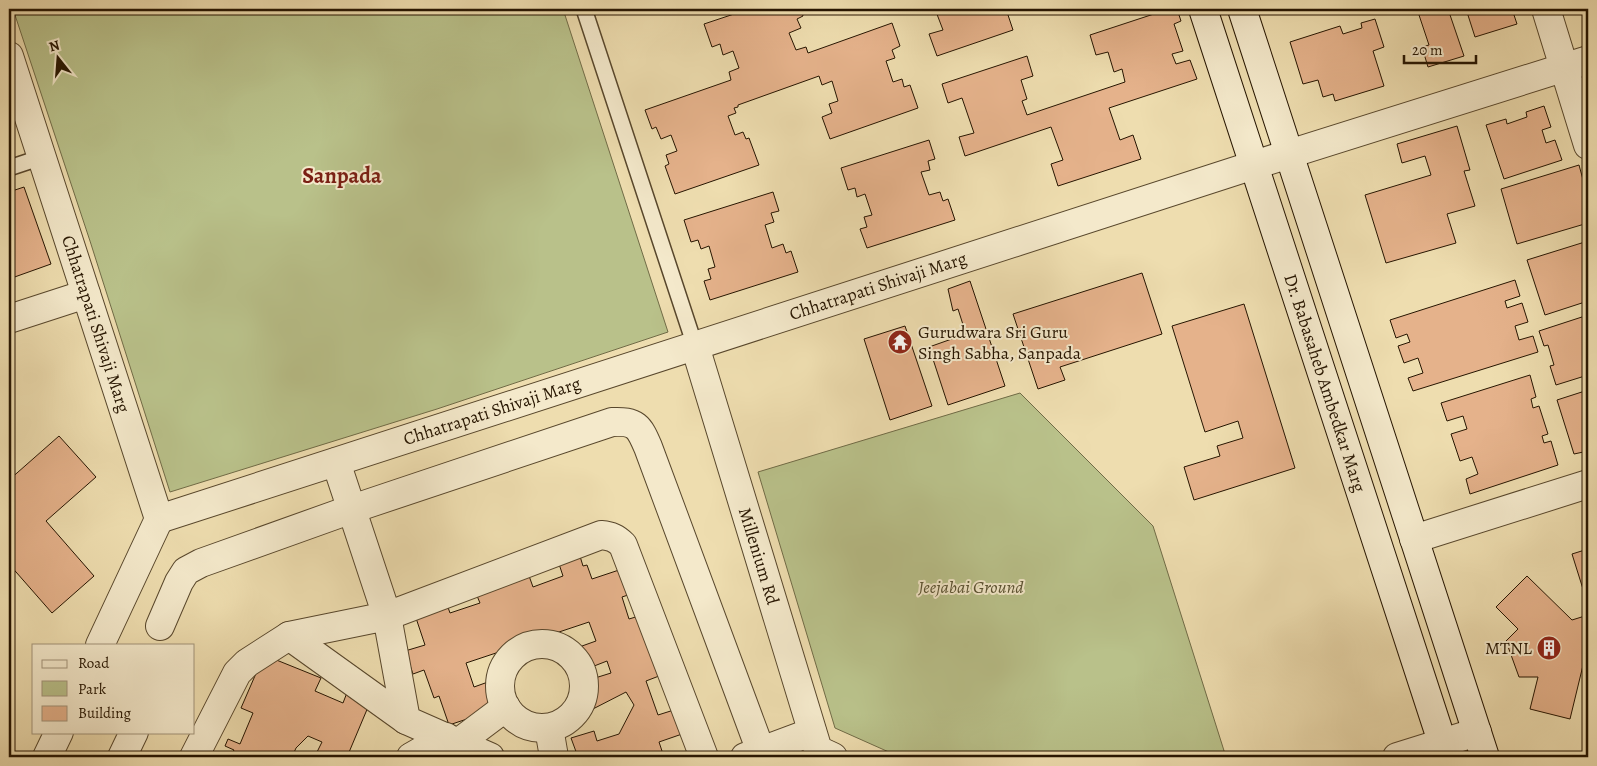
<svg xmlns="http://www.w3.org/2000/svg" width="1597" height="766" font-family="Alegreya,serif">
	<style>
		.green { fill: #b9c18a; stroke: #706b46 }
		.building { fill: #e5b28b; stroke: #261501 }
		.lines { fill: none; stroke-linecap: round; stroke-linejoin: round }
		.lane-casing { stroke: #58472c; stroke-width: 18 }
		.street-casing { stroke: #58472c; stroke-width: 30 }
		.secondary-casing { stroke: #261501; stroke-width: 30 }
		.lane { stroke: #f4e9cb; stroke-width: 15 }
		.street { stroke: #f4e9cb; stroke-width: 28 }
		.secondary { stroke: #f4e9cb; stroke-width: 28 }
		.labels { text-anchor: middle; stroke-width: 4; stroke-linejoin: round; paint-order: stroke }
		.street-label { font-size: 18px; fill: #261501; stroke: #f4e9cb }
		.poi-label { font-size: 18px; fill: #261501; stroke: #f4e9cb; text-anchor: start }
		.park-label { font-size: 18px; font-style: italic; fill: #595131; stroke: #f4e9cb }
		.district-label { font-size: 22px; font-weight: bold; fill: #7a1f14; stroke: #f4e9cb }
	</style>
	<rect width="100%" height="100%" fill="#eeddaf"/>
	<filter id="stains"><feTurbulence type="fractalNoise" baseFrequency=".004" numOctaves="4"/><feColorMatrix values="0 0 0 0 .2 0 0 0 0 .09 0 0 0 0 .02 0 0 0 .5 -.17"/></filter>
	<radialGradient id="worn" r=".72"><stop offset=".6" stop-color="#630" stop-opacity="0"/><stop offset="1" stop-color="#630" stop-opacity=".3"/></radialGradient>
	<g class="green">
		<polygon points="13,9 563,9 668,332 437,409 170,492 90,241"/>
		<polygon points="1020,393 1153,526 1226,757 900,757 835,728 758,472"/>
	</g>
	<g class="building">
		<polygon points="749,9 801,9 803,16 797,19 801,28 789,33 796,50 806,47 808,53 892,23 900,46 892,50 895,58 886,61 893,82 902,79 904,87 910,85 918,108 830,139 822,117 832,113 829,104 838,101 832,81 822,85 819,76 738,105 738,107 734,108 736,113 728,116 735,135 743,132 746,139 749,138 759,165 675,194 665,166 669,164 666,155 677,151 671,135 661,139 656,127 652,129 645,110 731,80 729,72 739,68 733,51 723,55 720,44 712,47 704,24"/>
		<polygon points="935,9 1006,9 1013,30 937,56 929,34 943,30"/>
		<polygon points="1169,9 1177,9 1181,21 1174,24 1183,51 1172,54 1176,64 1190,60 1197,79 1109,108 1120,140 1133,135 1141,159 1058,186 1051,164 1063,160 1051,127 965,156 959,137 974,133 962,98 948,103 942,84 1027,56 1033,76 1021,80 1027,99 1022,101 1027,115 1125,82 1122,69 1114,72 1108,52 1096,55 1090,35"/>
		<polygon points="1417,9 1448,9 1464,56 1428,67 1422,47 1429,45"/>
		<polygon points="1466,9 1512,9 1517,24 1475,37"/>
		<polygon points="1375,19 1384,47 1373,51 1384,86 1335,101 1333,94 1323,97 1318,80 1303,84 1290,42 1340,26 1343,34 1362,28 1361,23"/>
		<polygon points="1544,106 1551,127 1542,130 1546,143 1555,140 1562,160 1504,179 1486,125 1506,119 1507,124 1527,117 1526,112"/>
		<polygon points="1457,126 1470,170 1464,171 1475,206 1447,214 1456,243 1386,263 1365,195 1431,175 1425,156 1402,163 1397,144"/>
		<polygon points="929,140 935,159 928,161 930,170 921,172 929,195 940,192 943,201 948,199 955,220 867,248 860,229 867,227 864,217 872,215 865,194 857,197 855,188 848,190 841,168"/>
		<polygon points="1579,165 1588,198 1588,223 1517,244 1501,189"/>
		<polygon points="24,187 51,264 9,279 9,192"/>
		<polygon points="773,192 779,211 771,213 774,222 765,225 772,248 783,244 786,253 791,251 798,272 710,300 704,281 711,279 708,269 715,267 709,246 701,249 698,240 691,242 684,220"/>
		<polygon points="1588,241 1588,301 1545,315 1527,260"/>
		<polygon points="1142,273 1162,334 1060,367 1065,380 1038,389 1013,314"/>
		<polygon points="1515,280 1520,296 1505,301 1507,308 1522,303 1528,322 1515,326 1519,340 1533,336 1538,352 1413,391 1408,378 1423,373 1418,358 1404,363 1398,346 1410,342 1407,334 1396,338 1390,320"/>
		<polygon points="970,281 1005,386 948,405 929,347 966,334 958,309 953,311 948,289"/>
		<polygon points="1244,304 1295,468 1194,500 1184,467 1220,456 1217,446 1243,438 1238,421 1205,432 1172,326"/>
		<polygon points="1588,315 1588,375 1556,385 1550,366 1554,365 1548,345 1544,346 1539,331"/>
		<polygon points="905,326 932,406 890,420 864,339"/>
		<polygon points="1530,375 1536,397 1531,399 1533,408 1539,406 1548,434 1542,436 1544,443 1551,441 1558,465 1470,494 1466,479 1478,474 1472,457 1460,461 1451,434 1467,429 1463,416 1447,421 1441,403"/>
		<polygon points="1588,390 1588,451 1574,454 1557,400"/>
		<polygon points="59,436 96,477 46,521 94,576 52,613 9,564 9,480"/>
		<polygon points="1588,549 1588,605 1572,554"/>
		<polygon points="579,553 583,566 587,565 592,579 619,570 628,595 622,597 629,619 639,616 659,676 646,681 658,715 677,709 685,733 659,742 664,757 656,757 655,754 644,757 576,757 578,757 571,738 594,731 597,741 619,734 634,705 626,692 589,711 595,678 611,673 607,661 589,668 582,646 596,641 589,622 466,663 474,687 488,682 497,709 449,725 439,696 434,698 424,670 413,674 405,651 425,645 413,609 445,599 450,613 480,603 475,591 528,573 533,587 563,576 558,561"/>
		<polygon points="1527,576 1572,620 1588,615 1588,656 1585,657 1570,719 1530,709 1538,677 1519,677 1506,641 1518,629 1496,607"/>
		<polygon points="264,655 321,678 315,691 343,703 348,690 371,700 347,757 324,757 316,754 322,742 308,736 296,748 292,757 230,757 234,750 225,746 228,739 240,744 253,713 241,708"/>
	</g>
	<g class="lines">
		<defs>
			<g id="lane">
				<polyline points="584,9 695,346"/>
				<polyline points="9,168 42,157"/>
			</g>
			<g id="street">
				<polyline points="1546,9 1588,145"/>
				<polyline points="9,56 159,519 1254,165 1588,60"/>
				<polyline points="9,319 86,294"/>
				<polyline points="695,346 818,750 833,757"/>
				<path d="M336 462 387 616 601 535C611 536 616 538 623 545L704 757"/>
				<polyline points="1414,539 1588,484"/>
				<path d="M160 626 179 582 186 571 201 563 352 509 612 422C636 421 639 426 648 447L763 757"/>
				<polyline points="289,636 406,720"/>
				<circle cx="542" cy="686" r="42"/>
				<polyline points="100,645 159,519"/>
				<polyline points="549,728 554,757"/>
				<polyline points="458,743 506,707"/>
				<polyline points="47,757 59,732"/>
				<polyline points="122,757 134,732"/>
				<polyline points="194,757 237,673 247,663 289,636 387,616 406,720 490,757"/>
				<polyline points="411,757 446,737"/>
				<polyline points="745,757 812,732"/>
				<polyline points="1397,757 1477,732"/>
			</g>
			<g id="secondary">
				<polyline points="1203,9 1447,757"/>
				<polyline points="1242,9 1485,757"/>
			</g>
		</defs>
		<use href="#lane" class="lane-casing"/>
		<use href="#street" class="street-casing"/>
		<use href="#secondary" class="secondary-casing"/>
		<use href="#lane" class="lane"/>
		<use href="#street" class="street"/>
		<use href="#secondary" class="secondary"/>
	</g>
	<defs>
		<symbol id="temple-disc" viewBox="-11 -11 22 22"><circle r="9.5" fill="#8f2418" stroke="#f4e9cb"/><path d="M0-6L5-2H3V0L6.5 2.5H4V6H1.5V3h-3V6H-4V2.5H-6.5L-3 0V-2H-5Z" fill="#fff"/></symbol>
		<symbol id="building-disc" viewBox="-11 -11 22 22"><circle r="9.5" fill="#8f2418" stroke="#f4e9cb"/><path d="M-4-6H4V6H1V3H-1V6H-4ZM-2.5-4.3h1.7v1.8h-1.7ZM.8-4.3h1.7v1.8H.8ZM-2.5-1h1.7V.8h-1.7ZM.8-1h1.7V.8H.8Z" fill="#fff"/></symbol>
	</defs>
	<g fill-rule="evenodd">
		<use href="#temple-disc" x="886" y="328" width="28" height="28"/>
		<use href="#building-disc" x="1535" y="634" width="28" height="28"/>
	</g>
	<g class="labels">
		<g class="street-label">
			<text transform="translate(878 286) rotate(-18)" y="6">Chhatrapati Shivaji Marg</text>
			<text transform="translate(96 324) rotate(72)" y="6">Chhatrapati Shivaji Marg</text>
			<text transform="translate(1325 383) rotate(72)" y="6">Dr. Babasaheb Ambedkar Marg</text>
			<text transform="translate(492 411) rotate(-18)" y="6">Chhatrapati Shivaji Marg</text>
			<text transform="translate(759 556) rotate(73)" y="6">Millenium Rd</text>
		</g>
		<g class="poi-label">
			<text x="918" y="338">Gurudwara Sri Guru<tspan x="918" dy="21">Singh Sabha, Sanpada</tspan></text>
			<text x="1532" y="654" text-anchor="end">MTNL</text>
		</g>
		<g class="park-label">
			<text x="971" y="593">Jeejabai Ground</text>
		</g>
		<g class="district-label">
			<text x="342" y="183">Sanpada</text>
		</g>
	</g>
	<rect width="1597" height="766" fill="none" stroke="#eeddaf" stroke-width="30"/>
	<rect x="10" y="10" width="1577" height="746" fill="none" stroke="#261501" stroke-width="2.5"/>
	<rect x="15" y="15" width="1567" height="736" fill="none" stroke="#261501"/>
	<rect x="32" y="644" width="162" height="90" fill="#f4e9cb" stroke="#a2947a"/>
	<rect x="42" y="660" width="25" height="8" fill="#f4e9cb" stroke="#a2947a"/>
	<text x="78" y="668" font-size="15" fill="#261501">Road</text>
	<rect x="42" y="681" width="25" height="15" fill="#b9c18a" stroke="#a2947a"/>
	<text x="78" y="694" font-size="15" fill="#261501">Park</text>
	<rect x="42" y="706" width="25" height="15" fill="#e5b28b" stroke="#a2947a"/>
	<text x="78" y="718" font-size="15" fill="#261501">Building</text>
	<g transform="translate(58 58) rotate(343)" stroke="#f4e9cb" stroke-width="4" paint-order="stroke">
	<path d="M0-4L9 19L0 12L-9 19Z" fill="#261501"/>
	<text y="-8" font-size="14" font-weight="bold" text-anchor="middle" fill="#261501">N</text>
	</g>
	<path d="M1404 55v8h72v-8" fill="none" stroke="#261501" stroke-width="2.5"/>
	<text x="1412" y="55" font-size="15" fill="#261501" stroke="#f4e9cb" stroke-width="4" paint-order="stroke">20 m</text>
	<rect width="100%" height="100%" filter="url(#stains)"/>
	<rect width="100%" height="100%" fill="url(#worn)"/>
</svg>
